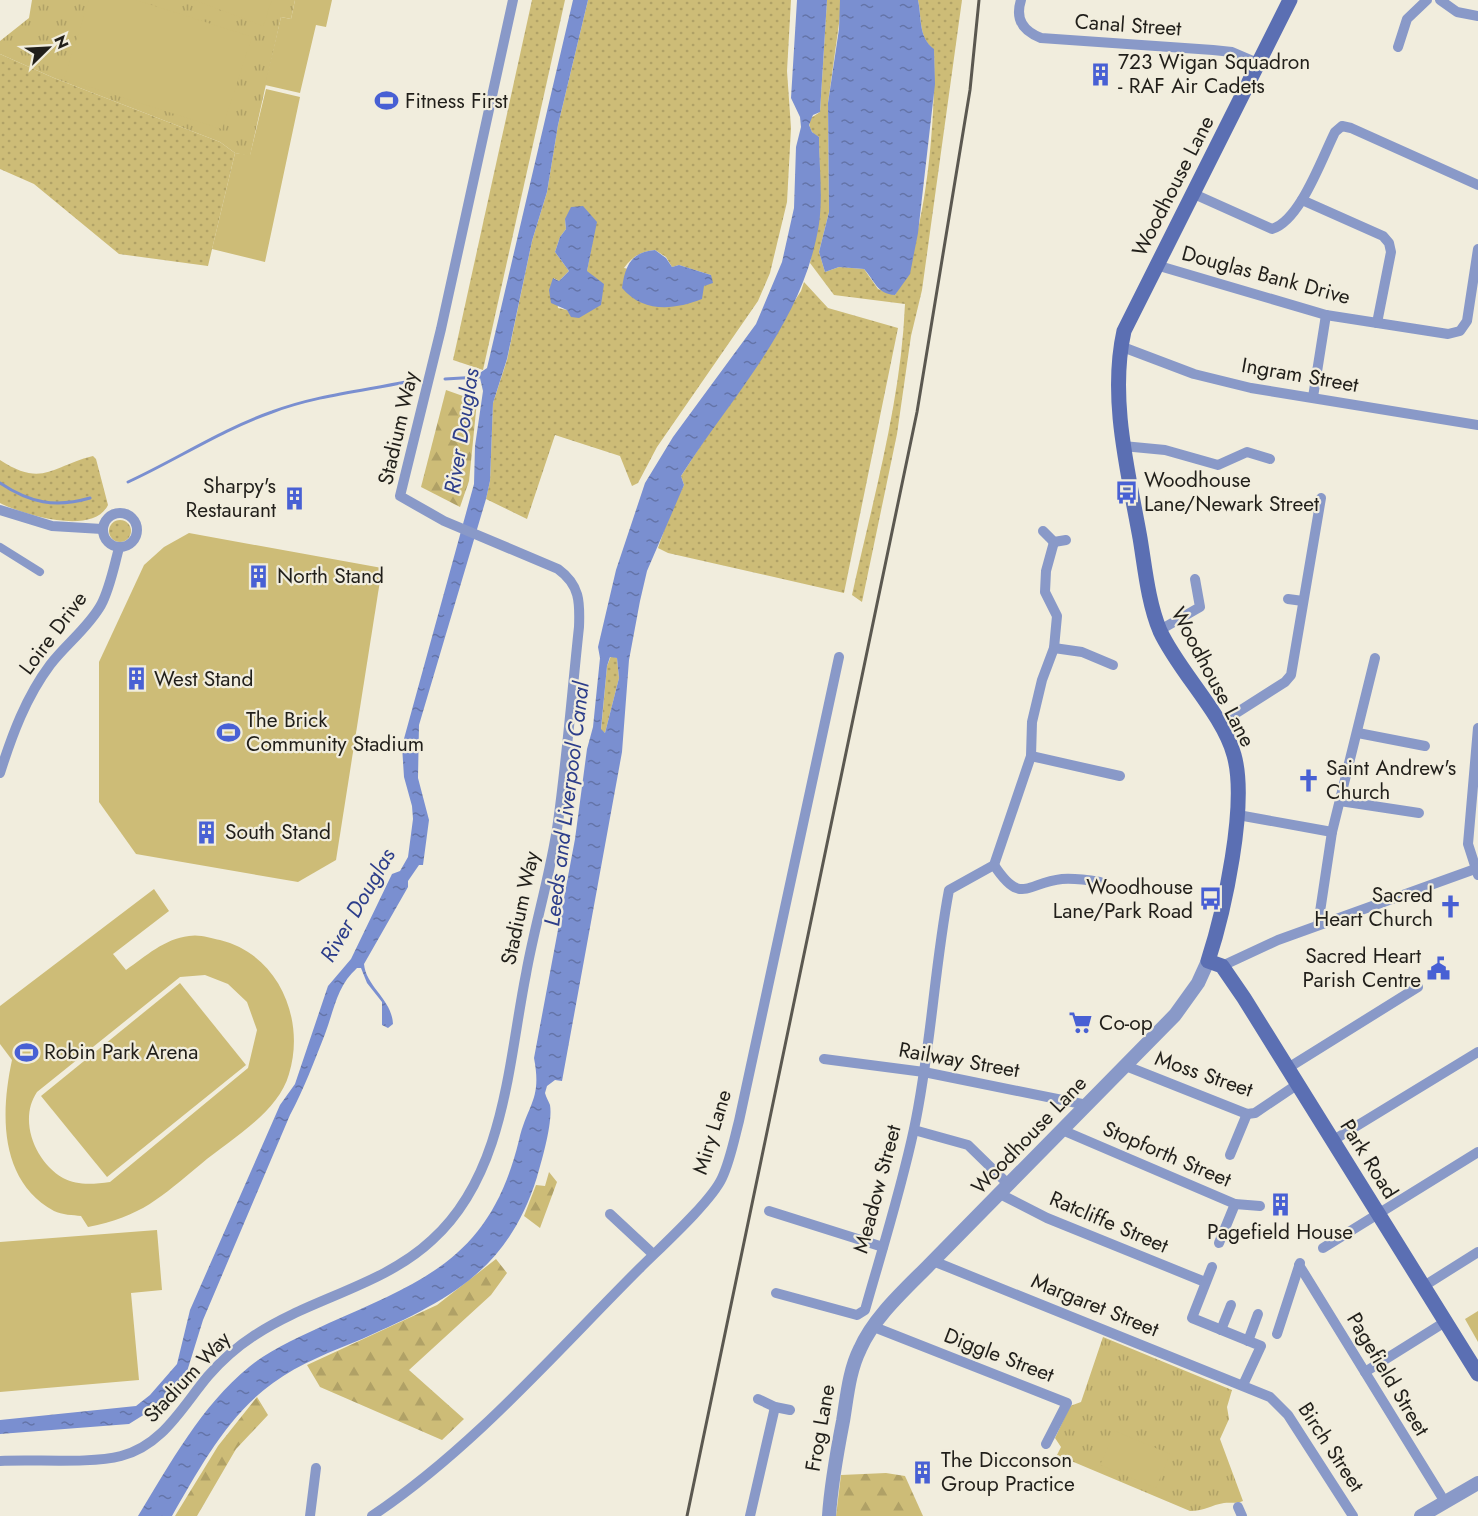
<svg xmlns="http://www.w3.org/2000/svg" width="1478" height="1516" font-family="Jost,sans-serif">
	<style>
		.grass { fill: url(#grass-dots); fill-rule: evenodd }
		.forest { fill: url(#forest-firs) }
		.park { fill: url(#park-tufts) }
		.garden { fill: #cdbc77; fill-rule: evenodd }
		.water { fill: url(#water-ripples); fill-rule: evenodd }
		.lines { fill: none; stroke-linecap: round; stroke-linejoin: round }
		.stream { stroke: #7a8fd0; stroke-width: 3 }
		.pedestrian { stroke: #8999c8; stroke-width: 8 }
		.minor { stroke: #8999c8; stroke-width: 10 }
		.tertiary { stroke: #8999c8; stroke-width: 14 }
		.secondary { stroke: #5b6fb3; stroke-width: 15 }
		.rail { stroke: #5b5850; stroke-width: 3 }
		.labels { text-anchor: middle; stroke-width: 4.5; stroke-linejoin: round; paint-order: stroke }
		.street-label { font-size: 21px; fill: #211f1a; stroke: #f1eddd }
		.poi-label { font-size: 21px; fill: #211f1a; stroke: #f1eddd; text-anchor: start }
		.water-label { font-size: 22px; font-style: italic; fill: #2c3d8a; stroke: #f1eddd }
	</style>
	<defs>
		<pattern id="grass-dots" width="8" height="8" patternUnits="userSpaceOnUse" patternTransform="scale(1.5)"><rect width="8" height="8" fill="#cdbc77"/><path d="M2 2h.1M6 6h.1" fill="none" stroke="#b0a166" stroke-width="1.8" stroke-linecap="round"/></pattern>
		<pattern id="forest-firs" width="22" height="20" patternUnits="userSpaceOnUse" patternTransform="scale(1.5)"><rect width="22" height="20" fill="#cdbc77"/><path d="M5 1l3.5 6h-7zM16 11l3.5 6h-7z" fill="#b0a166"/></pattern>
		<pattern id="park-tufts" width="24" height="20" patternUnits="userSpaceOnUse" patternTransform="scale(1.5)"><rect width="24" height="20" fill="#cdbc77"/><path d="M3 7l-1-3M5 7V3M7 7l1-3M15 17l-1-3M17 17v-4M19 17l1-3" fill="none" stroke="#b0a166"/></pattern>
		<pattern id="water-ripples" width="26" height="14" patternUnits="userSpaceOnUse" patternTransform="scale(1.5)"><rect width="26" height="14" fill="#7a8fd0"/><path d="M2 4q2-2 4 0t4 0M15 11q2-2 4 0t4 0" fill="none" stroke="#6474a8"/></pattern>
	</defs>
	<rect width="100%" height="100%" fill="#f1eddd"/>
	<g class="grass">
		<polygon points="532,0 565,0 483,370 453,360"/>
		<path d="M588 0H791L787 71 791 128 787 202 770 273 758 301 657 447 638 483 632 486 620 456 555 435 527 519 486 499 490 481 493 403 507 360 532 241 547 192 558 125ZM565 219 596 222 587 271 567 310 558 308 554 278 559 281 569 271 555 252 560 237 566 229ZM655 250 666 257 672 267 679 265 711 275 704 286 624 268C632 257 641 251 655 250Z"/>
		<path d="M827 0H840L841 9 828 103 829 212 819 252 825 272 839 267 864 269 878 289 895 295C927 240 936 114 934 50 918 37 922 18 918 0H962L922 290 911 336 897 434 862 602 852 595C873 499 901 402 905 304L834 295 810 263 820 206 819 137C811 133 807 126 811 118L820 112Z"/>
		<polygon points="0,54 54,78 220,142 235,153 208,266 119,254 34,184 0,169"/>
		<polygon points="804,282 828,308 898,328 844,593 668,553 658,548 670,513 684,485 681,476 801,291"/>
		<path d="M93 456 96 459 108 505C93 536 24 515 0 503V460C43 488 52 466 93 456Z"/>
		<circle cx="120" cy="531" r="11"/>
		<polygon points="611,656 617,658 619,678 605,733 601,730 607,666"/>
	</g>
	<g class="forest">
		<polygon points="446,390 477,401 469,481 460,507 421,487"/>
		<polygon points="549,1172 557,1182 540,1228 524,1216 536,1185 545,1186"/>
		<polygon points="496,1259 507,1273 491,1295 409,1370 464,1419 442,1440 320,1387 307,1365 437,1305"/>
		<polygon points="257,1397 268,1415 236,1449 197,1516 175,1516 218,1446"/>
		<polygon points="886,1473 905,1476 923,1516 836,1516 841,1475"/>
	</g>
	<g class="park">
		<polygon points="32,0 295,0 291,19 281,17 250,156 235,153 220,142 54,78 0,54 0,41 29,18"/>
		<path d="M1103 1337 1232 1390 1227 1407 1229 1419 1220 1439 1243 1501C1235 1504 1231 1502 1224 1503 1211 1505 1205 1511 1190 1511L1057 1455 1061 1447 1055 1438 1070 1406 1081 1402Z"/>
	</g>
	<g class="garden">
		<polygon points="89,0 136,0 252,37 222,129 64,79"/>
		<polygon points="194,0 272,0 263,26"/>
		<polygon points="295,0 332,0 326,27 316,25 300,93 265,85 281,17 291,19"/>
		<polygon points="266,89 300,97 265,262 212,249 235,153 250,155"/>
		<polygon points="189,533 382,568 336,860 298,882 136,854 99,802 99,662 144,565 164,547"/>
		<path d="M154 889 169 911 113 954 126 970C146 956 164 939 189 936 199 934 211 938 220 940 278 954 306 1019 289 1074 278 1113 231 1139 201 1164 161 1197 141 1217 88 1227L81 1216C73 1215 62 1215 54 1211 0 1181 0 1116 12 1060L0 1044V1006ZM205 975 228 984 247 1002 257 1030 248 1068 110 1182C94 1184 78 1186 63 1178 35 1162 18 1120 37 1092L180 977Z"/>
		<polygon points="180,983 246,1065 107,1177 41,1096"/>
		<polygon points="157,1230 162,1290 131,1293 139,1380 0,1392 0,1242"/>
		<polygon points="1478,1311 1478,1342 1465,1319"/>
		<polygon points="1115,1431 1170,1454 1156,1488 1100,1465"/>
	</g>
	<g class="water">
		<path d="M573 0H588L558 125 547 192 532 241 507 359 493 403 490 481 486 499 419 725 418 778 429 820 423 865H419L408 881V887L364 964C366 987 392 999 393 1024L388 1028 382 1025V1002L367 983 361 968H357C337 986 334 1010 325 1034 314 1062 304 1089 290 1115L203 1320 185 1378 175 1384 164 1400 153 1409 129 1424 0 1434V1420L136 1406 150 1395 177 1364 190 1310 280 1105 295 1084 328 986 351 959 392 874 400 871 408 857 413 819 412 806 404 777 402 746 474 484 475 446 483 391 480 378 474 377 487 368Z"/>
		<path d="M797 0H827L820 112 813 115 809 125 812 132 819 137C819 165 823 196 819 224 803 324 733 394 681 476L684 485 647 571 640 601 629 660 622 752 562 1081 555 1080 547 1086 545 1093C546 1097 549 1102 550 1105 553 1122 542 1160 537 1177 508 1271 447 1301 362 1339 331 1352 300 1363 273 1383 228 1415 199 1469 172 1516H138C170 1464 201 1406 249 1367 272 1348 302 1336 329 1323 429 1279 491 1255 519 1140 528 1103 542 1100 534 1058L575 839 587 749 593 727 600 658 598 647 616 570 645 483 673 437 756 324 782 262 794 208 796 147 801 127 800 117 791 98ZM610 657 617 658 619 678 605 733 601 729 607 666Z"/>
		<path d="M840 0H918C922 18 918 37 934 49L935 84 918 233 910 274 895 295C877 294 875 281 864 269L839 267 825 272 819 252 829 212 828 103 839 29Z"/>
		<polygon points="583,206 597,222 587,271 604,284 601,305 579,318 571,317 567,310 551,303 549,290 553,278 559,281 569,271 555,252 560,237 566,229 565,219 571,207"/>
		<path d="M655 250 666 258 672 267 679 265 711 275 713 283 704 286 702 299C674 310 643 313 622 288 625 266 631 252 655 250Z"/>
	</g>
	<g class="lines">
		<g class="stream">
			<polyline points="445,379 479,377"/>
			<path d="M128 482C176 460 221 430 272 412 314 396 361 391 406 382"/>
			<path d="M0 483C30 503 55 508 90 498"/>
		</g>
		<polyline class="pedestrian" points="0,547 40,572"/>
		<g class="minor">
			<path d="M1021 0C1015 19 1023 31 1041 38L1213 50 1232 52 1260 64"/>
			<polyline points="1440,0 1457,12 1478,16"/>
			<polyline points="1398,47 1407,19 1427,0"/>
			<path d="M1194 194 1272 229C1300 221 1322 158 1335 132L1342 126 1351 128 1478 185"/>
			<polyline points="1302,200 1383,236 1389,243 1391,252 1377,323"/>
			<polyline points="1156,265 1326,315 1448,334 1460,331 1467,321 1478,249"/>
			<polyline points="1120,346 1194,374 1251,388 1478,425"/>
			<polyline points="1313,397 1326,315"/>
			<polyline points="1123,446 1165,450 1218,465 1247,452 1270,459"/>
			<polyline points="0,510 52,526 102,529"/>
			<circle cx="120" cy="530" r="17"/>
			<polyline points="1043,531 1054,542 1066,540"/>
			<polyline points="1288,599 1303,601"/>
			<polyline points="1160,630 1200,607 1195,579"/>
			<polyline points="1054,648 1082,652 1113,665"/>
			<polyline points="1219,724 1285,682 1291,675 1321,498"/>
			<polyline points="1358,733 1425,746"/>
			<polyline points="1031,756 1120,776"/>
			<path d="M0 773C12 735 26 697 50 665 66 644 88 628 101 605 110 588 114 566 119 548"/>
			<polyline points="1340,801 1419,813"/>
			<polyline points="1238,815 1332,832"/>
			<path d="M994 865C1021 906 1026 883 1062 879 1075 878 1088 880 1100 882"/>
			<polyline points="1478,875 1468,844 1478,728"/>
			<polyline points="1318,925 1332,832 1375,658"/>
			<polyline points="1222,966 1278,940 1478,868"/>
			<polyline points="824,1059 924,1072 1087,1105"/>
			<polyline points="1126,1066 1247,1114 1255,1113 1298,1084"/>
			<polyline points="1288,1068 1418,987"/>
			<polyline points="914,1130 968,1145 1008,1184"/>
			<polyline points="1062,1130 1235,1204 1260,1206"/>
			<polyline points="1332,1141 1478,1052"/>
			<polyline points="1230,1155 1247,1114"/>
			<polyline points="1000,1194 1047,1218 1205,1282"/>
			<polyline points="769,1211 883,1247"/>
			<polyline points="610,1214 653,1254"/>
			<polyline points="1219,1243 1235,1204"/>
			<polyline points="1323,1248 1478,1152"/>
			<polyline points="933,1261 1270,1397 1288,1415 1353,1516"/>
			<polyline points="1299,1265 1445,1502"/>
			<polyline points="1212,1267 1192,1318 1261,1346 1243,1385"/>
			<polyline points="1424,1286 1478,1252"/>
			<path d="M776 1293 857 1315 865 1310C882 1250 901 1190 914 1129 931 1050 934 969 949 890L994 865 1031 756 1032 722 1042 680 1054 648 1057 616 1045 592 1046 571 1054 542"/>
			<polyline points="874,1327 1067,1403 1046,1444"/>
			<polyline points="1221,1330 1231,1305"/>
			<polyline points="1277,1334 1300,1263"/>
			<polyline points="1248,1341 1258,1314"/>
			<polyline points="1365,1372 1445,1322"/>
			<polyline points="758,1399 775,1407 790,1410"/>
			<path d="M0 1461C34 1459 90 1464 121 1456 163 1445 182 1407 208 1376 222 1360 238 1346 255 1335 311 1298 383 1286 432 1240 505 1174 508 1064 526 974 535 923 551 873 558 822 567 757 572 692 579 627 580 602 580 585 558 569L444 521 400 496 441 329 513 0"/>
			<polyline points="1238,1507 1242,1516"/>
			<polyline points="310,1516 316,1468"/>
			<path d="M372 1516C472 1449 554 1354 639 1269 660 1248 711 1202 722 1178 730 1161 734 1140 739 1121L839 657"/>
			<polyline points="750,1516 775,1407"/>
		</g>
		<g class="tertiary">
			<path d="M829 1516C831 1484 837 1452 843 1421 847 1397 849 1371 860 1349 875 1315 908 1287 933 1261L1175 1015 1198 983 1208 961"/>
			<polyline points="1421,1516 1478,1483"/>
		</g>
		<path class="secondary" d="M1290 0 1124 331C1109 398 1128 471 1140 538 1145 568 1148 602 1160 631 1179 672 1223 714 1234 755 1248 804 1224 912 1208 961L1222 966 1244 998 1478 1374"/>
		<polyline class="rail" points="687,1516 917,412 970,90 979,0"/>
	</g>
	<defs>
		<symbol id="building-bare" viewBox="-9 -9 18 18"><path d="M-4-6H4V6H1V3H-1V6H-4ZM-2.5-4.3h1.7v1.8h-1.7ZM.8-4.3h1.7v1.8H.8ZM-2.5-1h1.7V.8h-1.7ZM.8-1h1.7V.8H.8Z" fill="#4860d4" stroke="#f1eddd" stroke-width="2.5" paint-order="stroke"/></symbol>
		<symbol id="stadium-bare" viewBox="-9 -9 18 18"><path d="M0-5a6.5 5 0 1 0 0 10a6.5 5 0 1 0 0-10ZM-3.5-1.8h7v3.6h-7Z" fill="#4860d4" stroke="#f1eddd" stroke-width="2.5" paint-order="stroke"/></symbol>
		<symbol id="bus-bare" viewBox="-9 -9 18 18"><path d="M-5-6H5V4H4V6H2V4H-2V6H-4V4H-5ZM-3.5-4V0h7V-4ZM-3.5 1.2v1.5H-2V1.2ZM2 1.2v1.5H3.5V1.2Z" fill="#4860d4" stroke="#f1eddd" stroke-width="2.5" paint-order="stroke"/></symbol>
		<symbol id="church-bare" viewBox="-9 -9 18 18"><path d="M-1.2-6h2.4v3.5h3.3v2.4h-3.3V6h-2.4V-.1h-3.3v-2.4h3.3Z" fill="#4860d4" stroke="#f1eddd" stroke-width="2.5" paint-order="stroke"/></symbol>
		<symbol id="civic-bare" viewBox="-9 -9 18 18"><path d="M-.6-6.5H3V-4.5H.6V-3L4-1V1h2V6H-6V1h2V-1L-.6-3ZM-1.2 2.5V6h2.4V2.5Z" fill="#4860d4" stroke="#f1eddd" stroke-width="2.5" paint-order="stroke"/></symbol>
		<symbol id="supermarket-bare" viewBox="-9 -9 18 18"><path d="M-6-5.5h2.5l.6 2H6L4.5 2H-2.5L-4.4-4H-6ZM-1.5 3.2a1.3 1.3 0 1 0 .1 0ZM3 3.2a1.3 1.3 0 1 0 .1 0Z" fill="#4860d4" stroke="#f1eddd" stroke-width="2.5" paint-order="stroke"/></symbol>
	</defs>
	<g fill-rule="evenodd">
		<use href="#building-bare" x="1084" y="58" width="33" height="33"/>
		<use href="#stadium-bare" x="370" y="84" width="33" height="33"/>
		<use href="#bus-bare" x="1110" y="476" width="33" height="33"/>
		<use href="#building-bare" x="278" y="482" width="33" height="33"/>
		<use href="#building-bare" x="242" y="560" width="33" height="33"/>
		<use href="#building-bare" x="120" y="662" width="33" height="33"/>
		<use href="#stadium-bare" x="212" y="716" width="33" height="33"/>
		<use href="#church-bare" x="1292" y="764" width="33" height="33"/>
		<use href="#building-bare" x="190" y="816" width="33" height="33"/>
		<use href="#bus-bare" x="1194" y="882" width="33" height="33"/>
		<use href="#church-bare" x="1434" y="890" width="33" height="33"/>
		<use href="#civic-bare" x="1422" y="952" width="33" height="33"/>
		<use href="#supermarket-bare" x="1064" y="1006" width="33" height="33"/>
		<use href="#stadium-bare" x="10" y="1036" width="33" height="33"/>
		<use href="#building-bare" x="1264" y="1188" width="33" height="33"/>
		<use href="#building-bare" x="906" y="1456" width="33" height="33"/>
	</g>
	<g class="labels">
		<g class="street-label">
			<text transform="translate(1128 25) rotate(4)" y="7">Canal Street</text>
			<text transform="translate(1173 186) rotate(-63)" y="7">Woodhouse Lane</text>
			<text transform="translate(1266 275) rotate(15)" y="7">Douglas Bank Drive</text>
			<text transform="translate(1300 375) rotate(10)" y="7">Ingram Street</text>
			<text transform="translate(398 428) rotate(-77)" y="7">Stadium Way</text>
			<text transform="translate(53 633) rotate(-53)" y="7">Loire Drive</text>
			<text transform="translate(1213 677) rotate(62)" y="7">Woodhouse Lane</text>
			<text transform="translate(520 908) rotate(-78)" y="7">Stadium Way</text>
			<text transform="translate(959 1060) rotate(10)" y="7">Railway Street</text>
			<text transform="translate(1204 1074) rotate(19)" y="7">Moss Street</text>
			<text transform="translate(712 1132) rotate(-73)" y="7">Miry Lane</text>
			<text transform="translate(1029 1135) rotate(-46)" y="7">Woodhouse Lane</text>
			<text transform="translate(1167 1154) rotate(23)" y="7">Stopforth Street</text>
			<text transform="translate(1369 1159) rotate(58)" y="7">Park Road</text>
			<text transform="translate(877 1189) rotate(-75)" y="7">Meadow Street</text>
			<text transform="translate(1109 1222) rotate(23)" y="7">Ratcliffe Street</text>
			<text transform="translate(1095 1305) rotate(22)" y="7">Margaret Street</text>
			<text transform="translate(999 1355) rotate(21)" y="7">Diggle Street</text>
			<text transform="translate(1388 1374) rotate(59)" y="7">Pagefield Street</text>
			<text transform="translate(187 1377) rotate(-47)" y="7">Stadium Way</text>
			<text transform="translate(820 1428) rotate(-80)" y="7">Frog Lane</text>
			<text transform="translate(1331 1447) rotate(57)" y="7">Birch Street</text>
		</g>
		<g class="poi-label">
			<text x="1118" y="69">723 Wigan Squadron<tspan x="1118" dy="24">- RAF Air Cadets</tspan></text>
			<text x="405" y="108">Fitness First</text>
			<text x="1144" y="487">Woodhouse<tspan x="1144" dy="24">Lane/Newark Street</tspan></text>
			<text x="276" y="493" text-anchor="end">Sharpy's<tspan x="276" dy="24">Restaurant</tspan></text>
			<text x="277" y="583">North Stand</text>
			<text x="154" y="686">West Stand</text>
			<text x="246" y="727">The Brick<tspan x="246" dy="24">Community Stadium</tspan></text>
			<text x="1326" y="775">Saint Andrew's<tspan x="1326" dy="24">Church</tspan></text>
			<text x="225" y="839">South Stand</text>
			<text x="1193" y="894" text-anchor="end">Woodhouse<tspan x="1193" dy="24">Lane/Park Road</tspan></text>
			<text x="1433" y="902" text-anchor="end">Sacred<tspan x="1433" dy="24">Heart Church</tspan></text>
			<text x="1421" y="963" text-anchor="end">Sacred Heart<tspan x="1421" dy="24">Parish Centre</tspan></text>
			<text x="1099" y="1030">Co-op</text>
			<text x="44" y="1059">Robin Park Arena</text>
			<text x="1280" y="1239" text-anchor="middle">Pagefield House</text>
			<text x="941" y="1467">The Dicconson<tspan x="941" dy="24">Group Practice</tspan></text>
		</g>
		<g class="water-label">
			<text transform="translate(461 431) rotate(-81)" y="8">River Douglas</text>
			<text transform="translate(566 804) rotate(-83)" y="8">Leeds and Liverpool Canal</text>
			<text transform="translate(357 905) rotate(-60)" y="8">River Douglas</text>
		</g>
	</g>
	<g transform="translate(48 48) rotate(66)" stroke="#f1eddd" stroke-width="4.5" paint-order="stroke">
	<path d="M0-4.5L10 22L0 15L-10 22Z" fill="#211f1a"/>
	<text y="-9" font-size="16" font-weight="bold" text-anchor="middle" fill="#211f1a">N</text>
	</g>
</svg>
